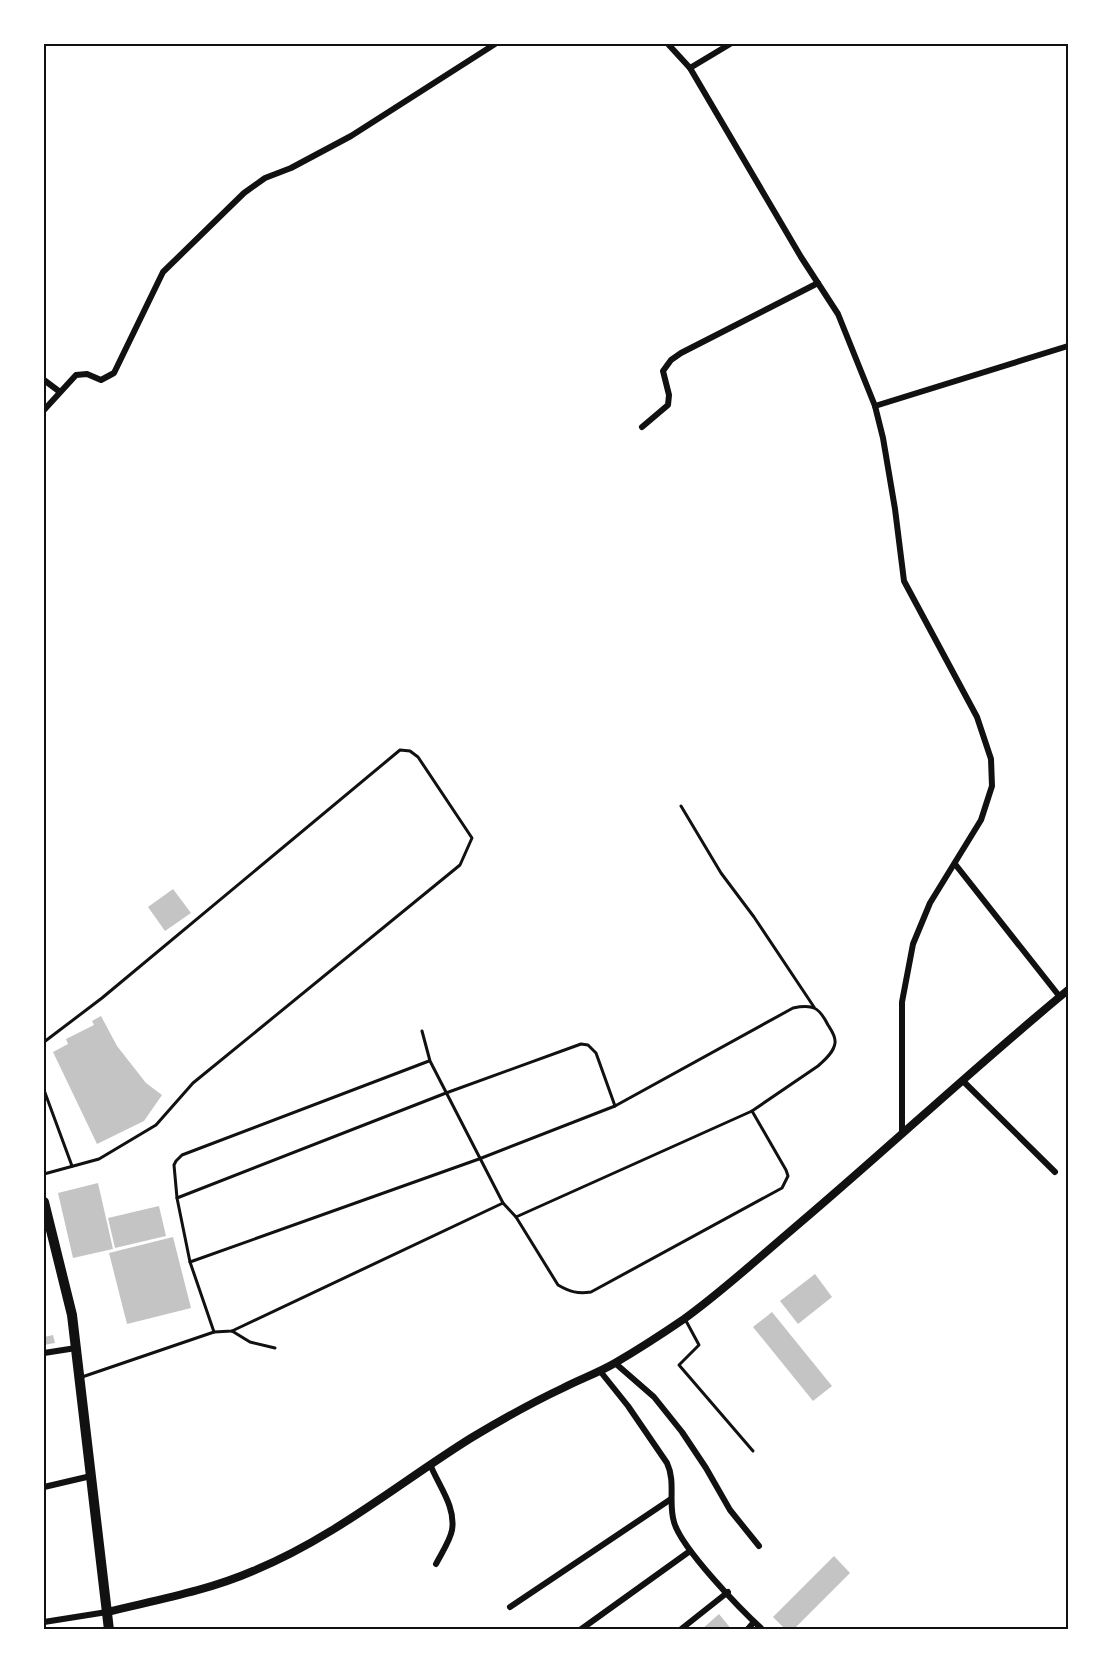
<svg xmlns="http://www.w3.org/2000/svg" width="1112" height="1673" font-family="Barlow,sans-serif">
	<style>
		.building { fill: #c4c4c4 }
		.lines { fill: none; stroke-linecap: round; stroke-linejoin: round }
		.service { stroke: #111; stroke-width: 3 }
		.minor { stroke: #111; stroke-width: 6 }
		.tertiary { stroke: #111; stroke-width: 8 }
		.primary { stroke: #111; stroke-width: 10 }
		.neatline { fill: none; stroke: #111; stroke-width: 2 }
	</style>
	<rect width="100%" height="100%" fill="#fff"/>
	<g class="building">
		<polygon points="173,889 191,913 165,931 148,907"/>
		<polygon points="101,1016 117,1046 146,1083 162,1095 144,1121 97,1144 53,1052 68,1044 66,1039 94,1025 92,1021"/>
		<polygon points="98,1183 113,1249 73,1258 58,1193"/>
		<polygon points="159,1206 166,1236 115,1248 108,1218"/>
		<polygon points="173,1237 191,1308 127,1324 109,1253"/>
		<polygon points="815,1274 832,1297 798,1324 780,1301"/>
		<polygon points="772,1312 832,1386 813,1401 753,1327"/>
		<polygon points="53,1335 55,1343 44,1345 44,1337"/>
		<polygon points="834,1556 850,1573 793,1630 786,1630 773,1617"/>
		<polygon points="719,1614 732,1630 701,1630"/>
	</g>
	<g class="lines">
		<g class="service">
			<polyline points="681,806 721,873 754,917 814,1007"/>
			<path d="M422 1031 430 1061 503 1203 516 1217 558 1285C570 1292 578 1294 591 1292L782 1188 788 1176 786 1170 752 1111"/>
			<polyline points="44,1042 102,998 400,750 410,751 418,757 472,838 460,865 193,1083 156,1125 99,1159 44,1174"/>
			<polyline points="44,1090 72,1166"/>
			<polyline points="177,1198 174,1165 176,1161 182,1155 429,1061"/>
			<path d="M190 1262 479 1159 615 1106 793 1008C813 1004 819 1007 828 1025 831 1030 836 1036 835 1043 834 1052 825 1060 818 1066L752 1111 516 1217"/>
			<polyline points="685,1319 699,1345 679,1365 753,1451"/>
			<polyline points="232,1331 250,1342 275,1348"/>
			<polyline points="214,1332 190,1262 177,1198 446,1093 581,1044 588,1045 596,1053 615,1106"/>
			<polyline points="82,1377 214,1332 232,1331 503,1203"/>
		</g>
		<g class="minor">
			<polyline points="668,44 690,68 801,257 838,314 875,406 883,438 895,509 904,581 977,717 991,759 992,786 981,820 930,903 913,944 902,1002 902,1132"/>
			<polyline points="690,68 730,44"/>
			<polyline points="44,380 60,392"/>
			<polyline points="875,406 1068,346"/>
			<polyline points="44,410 76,375 87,374 101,380 114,373 163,272 244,193 265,178 291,168 351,136 495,44"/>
			<polyline points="642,427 668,405 669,395 663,371 671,360 681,353 818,283"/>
			<polyline points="955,864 1060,997"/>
			<polyline points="963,1081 1055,1172"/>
			<polyline points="44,1353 76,1348"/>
			<polyline points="615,1363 654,1397 682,1432 706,1468 730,1510 759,1546"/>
			<path d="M600 1371 628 1406 667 1463C676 1482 668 1502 674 1522 681 1548 741 1610 763 1630"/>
			<path d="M430 1464C438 1485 456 1506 452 1530 450 1541 441 1554 436 1564"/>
			<polyline points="44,1487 91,1476"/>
			<polyline points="510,1607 671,1499"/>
			<polyline points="44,1622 107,1612"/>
			<polyline points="580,1630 690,1551"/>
			<polyline points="680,1630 728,1592"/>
			<polyline points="747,1630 754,1622"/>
		</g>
		<path class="tertiary" d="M107 1612C156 1600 207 1591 253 1571 332 1539 399 1483 471 1438 501 1420 531 1403 563 1388 580 1379 598 1373 615 1363 639 1349 662 1334 684 1319 720 1293 753 1263 787 1234 882 1154 972 1069 1068 990"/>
		<polyline class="primary" points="44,1202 72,1315 109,1630"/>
	</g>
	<rect width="1112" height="1673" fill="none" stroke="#ffffff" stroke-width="90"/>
	<rect x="45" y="45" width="1022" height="1583" class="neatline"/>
</svg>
